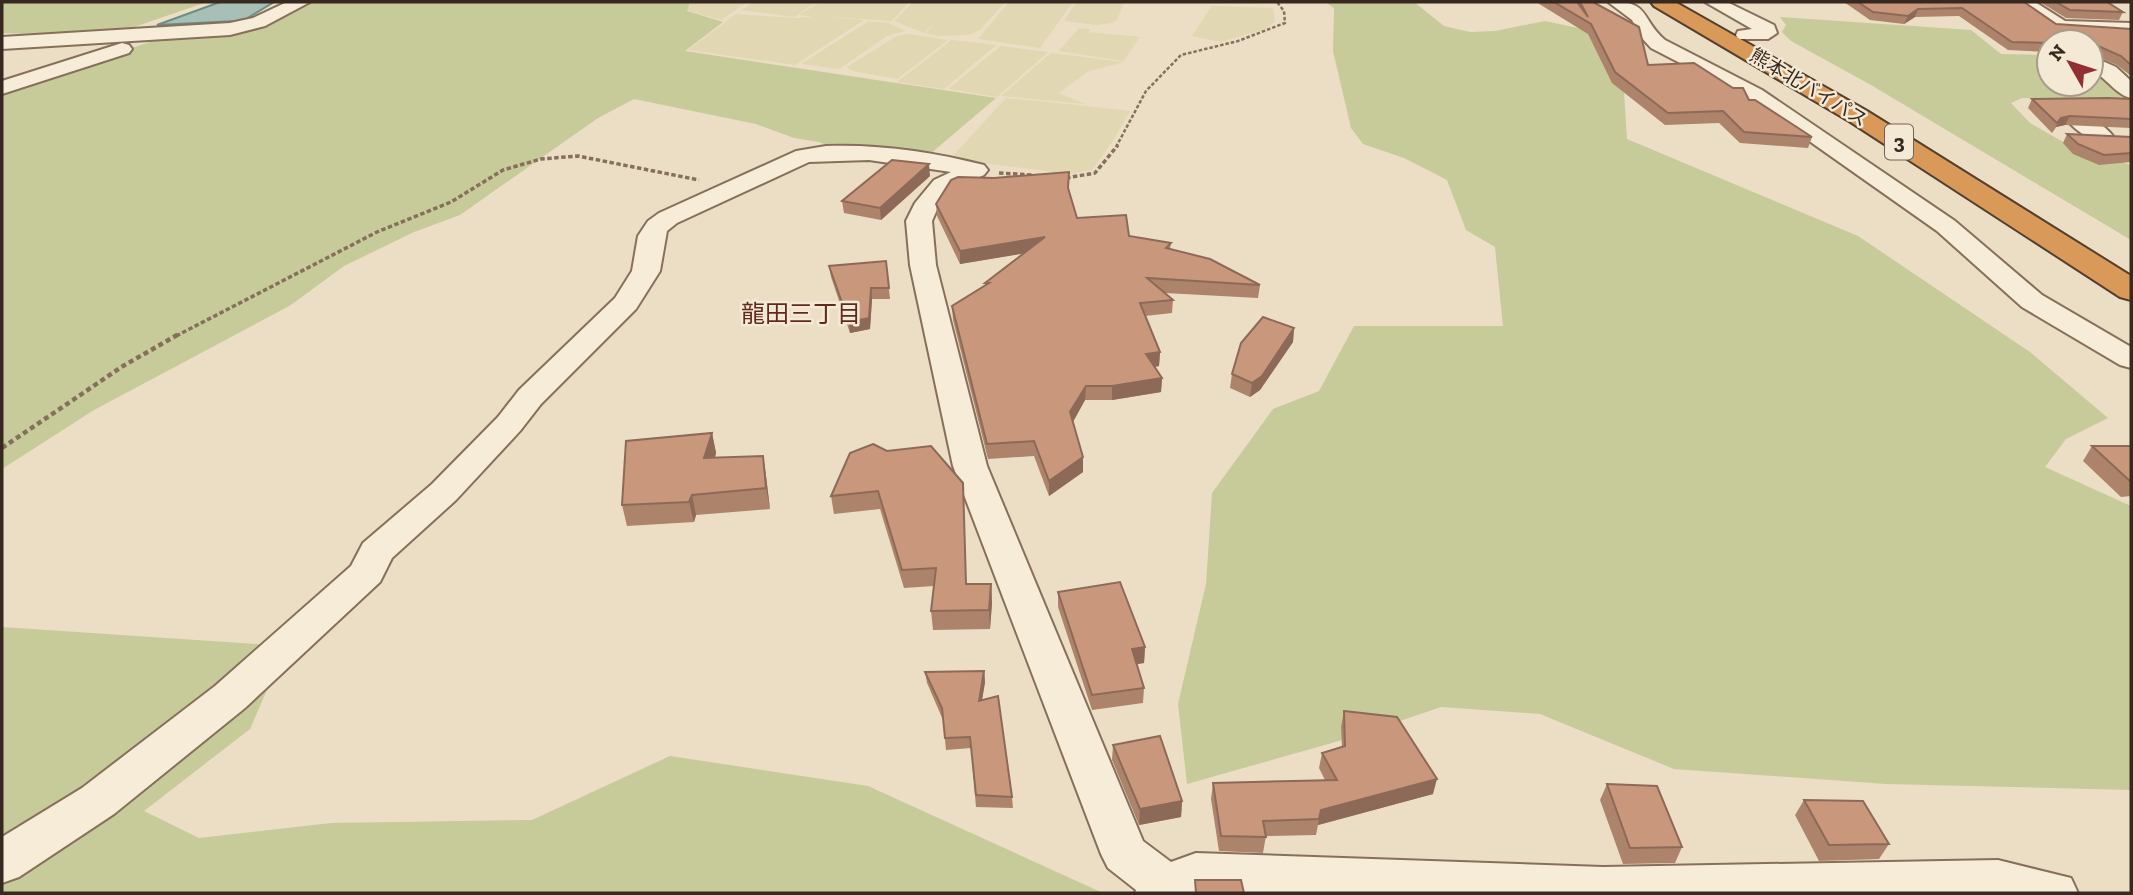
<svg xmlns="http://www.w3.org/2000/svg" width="2133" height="895" font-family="'Zilla Slab','Noto Sans JP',serif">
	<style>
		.farmland { fill: #e1d7b2 }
		.green { fill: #c7ca99 }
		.water { fill: #a6bfb7; stroke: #6d8d84; stroke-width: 2 }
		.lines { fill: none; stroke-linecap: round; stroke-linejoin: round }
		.minor-casing { stroke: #86705b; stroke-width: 4 }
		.highway-casing { stroke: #543f2f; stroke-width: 4 }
		.path-far2 { stroke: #86705b; stroke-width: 2.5; stroke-dasharray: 3.5 2; stroke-linecap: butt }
		.path-far1 { stroke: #86705b; stroke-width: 3.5; stroke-dasharray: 4.5 2.5; stroke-linecap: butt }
		.path { stroke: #86705b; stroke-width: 4.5; stroke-dasharray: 5 3.5; stroke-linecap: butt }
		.minor { fill: #f7ecd7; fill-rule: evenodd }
		.highway { fill: #d89959; fill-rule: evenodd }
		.wall { fill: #ad836b }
		.shaded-wall { fill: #8d6a57 }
		.building { fill: #c9987c; stroke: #8d6a57; stroke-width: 2 }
		.labels { text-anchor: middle; stroke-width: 5; stroke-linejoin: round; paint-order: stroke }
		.far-street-label { font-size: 19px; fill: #37291f; stroke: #f4e9d4 }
		.shield { fill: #f4e9d4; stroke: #706355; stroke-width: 2 }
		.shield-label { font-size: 21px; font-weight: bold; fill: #37291f }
		.neighbourhood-label { font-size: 24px; fill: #612a20; stroke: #f4e9d4 }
	</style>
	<rect width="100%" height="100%" fill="#ecdec4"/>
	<g class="farmland">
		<polygon points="688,2 747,2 721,20 686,10"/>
		<polygon points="754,2 817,2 794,17 741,10"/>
		<polygon points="820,2 909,2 892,21 817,16 864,20 795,65 688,50 736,14 795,18 813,17 799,15"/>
		<polygon points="913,2 1005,2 980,30 969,35 937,36 926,33 936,21 924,33 894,21"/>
		<polygon points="1009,2 1073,2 1040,48 978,39"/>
		<polygon points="1076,2 1124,2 1117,20 1112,23 1097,25 1064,21"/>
		<polygon points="1212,6 1273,8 1275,22 1263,30 1221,42 1192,36"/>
		<polygon points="869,21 888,23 906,31 887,36 839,69 801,64"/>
		<polygon points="1079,28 1090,29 1089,32 1140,37 1123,61 1059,51"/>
		<polygon points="909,34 948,40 897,79 853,71 847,67 897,36"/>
		<polygon points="952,40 996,45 944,89 897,82"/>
		<polygon points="1001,46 1048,52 997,97 948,89"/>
		<polygon points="1051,53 1124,62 1087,72 1059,93 1085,104 1001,96"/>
		<polygon points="1006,98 1068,104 1130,111 1113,141 1092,170 1070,174 950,159"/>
	</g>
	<g class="green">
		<polygon points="2,2 207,2 131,28 34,34 2,33"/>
		<polygon points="315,2 690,2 687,11 723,22 685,51 996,98 923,160 842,152 819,142 794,138 756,124 634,99 598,118 460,215 414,232 344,266 291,305 94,410 2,469 2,91 159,39 234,31 274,20"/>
		<polygon points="1325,2 1414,2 1444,26 1470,32 1495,31 1545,21 1592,31 1623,76 1627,139 1858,236 2030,352 2108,418 2066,439 2045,467 2131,506 2131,790 1886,784 1674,769 1540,714 1441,707 1353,737 1187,784 1178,704 1206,584 1212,493 1273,409 1319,391 1354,326 1503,326 1495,247 1466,230 1447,180 1404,158 1363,144 1351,128 1333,51 1334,8"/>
		<polygon points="1780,17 1971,30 2001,54 2049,55 2049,84 2091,84 2091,65 2127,93 2131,101 2022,98 2011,103 2030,123 2065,143 2131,165 2131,240 1871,85 1791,41 1782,32 1786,25"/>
		<polygon points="2,627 286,646 250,729 144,811 199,838 331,823 532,820 670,756 868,786 1103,893 2,893"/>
	</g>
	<polygon class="water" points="220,2 274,2 246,19 236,21 157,25"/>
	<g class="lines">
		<defs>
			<g id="minor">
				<polygon points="287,2 310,2 265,26 230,35 2,49 2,37 230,23 253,18"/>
				<path d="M1608 2C1651 0 1640 19 1665 40L1762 90 1955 221 2042 295 2131 347V368L2120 365 2022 307 1937 231 1748 98 1651 48 1641 37 1632 20Z"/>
				<polygon points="1705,2 1727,2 1774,25 1777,33 1768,39 1738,39 1736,35 1738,31 1752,29"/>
				<polygon points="2014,2 2035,2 2065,21 2131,23 2131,35 2054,30"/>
				<polygon points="122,43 129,45 132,49 129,53 2,94 2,81"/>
				<path d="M2091 56 2116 67 2131 81V98C2116 95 2106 77 2091 70Z"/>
				<path d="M2077 112C2090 116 2105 126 2113 136L2110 141C2094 145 2076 131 2066 119L2069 114Z"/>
				<path d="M826 146C879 144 933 152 984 165L988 170 984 175 950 190 939 205 932 221 936 265 987 466 1143 841 1171 862 1196 853 1603 867 1998 860 2071 878 2078 893H1135L1136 890 1108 868 1101 854 953 466 910 265 906 221 915 203 934 180 951 172 869 160 809 162 677 223 667 231 660 271 636 309 541 404 520 431 456 500 392 558 380 582 245 708 114 814 19 877 2 883V837L82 788 215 686 351 566 363 543 432 484 498 417 519 390 615 298 632 271 638 236 648 221 659 213 796 151Z"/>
			</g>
			<polygon id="highway" points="1651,2 1675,2 1867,111 2131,276 2131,300 2120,297 1849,121 1654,6"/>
		</defs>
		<use href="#minor" class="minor-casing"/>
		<use href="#highway" class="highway-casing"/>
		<polyline class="path-far2" points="1116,147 1146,91 1181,55 1238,41 1285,23 1284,11 1277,2"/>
		<g class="path-far1">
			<polyline points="999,173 1032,175"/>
			<polyline points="1066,178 1095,173 1118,145"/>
			<polyline points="176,336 377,232 451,202 503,170 541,159 578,156 699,180"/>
		</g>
		<polyline class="path" points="2,448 123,366 179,334"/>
		<use href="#minor" class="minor"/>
		<use href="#highway" class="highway"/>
	</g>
	<g class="wall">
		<polygon points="1536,2 1593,2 1648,65 1749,100 1812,137 1808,148 1740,143 1719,123 1665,125 1612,83 1588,34"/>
		<polygon points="1844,2 2024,2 2056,24 2131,29 2131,76 2117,65 2091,54 2091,42 2049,42 2049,52 2008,50 1959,16 1915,17 1904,24 1870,20"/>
		<polygon points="2040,2 2107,2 2123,12 2119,20 2066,18"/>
		<polygon points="2032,99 2131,99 2131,128 2065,125 2056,127 2052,133 2028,108"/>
		<polygon points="2067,134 2131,137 2131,162 2099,165 2073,154 2063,143"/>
		<polygon points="930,176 881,220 844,213 842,201"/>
		<polygon points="1068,189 1077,218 1129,236 1171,243 1170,249 1260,285 1258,298 1165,293 1173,300 1172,313 1145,316 1160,352 1159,366 1155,367 1162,378 1161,392 1112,400 1085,400 1073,422 1083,457 1083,472 1049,496 1034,456 988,459 953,320 952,306 985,286 985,283 1024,253 960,264 937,216 936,204"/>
		<polygon points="886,261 890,299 872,299 870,329 850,333 831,277 829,266"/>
		<polygon points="1294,328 1293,342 1260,390 1250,397 1230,388 1232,374"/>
		<polygon points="712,433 716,453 715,458 763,456 766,476 770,509 696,515 694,522 627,526 622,505"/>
		<polygon points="2092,446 2131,446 2131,496 2121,497 2083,461"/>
		<polygon points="850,453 967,584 991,584 992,603 990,629 933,630 931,611 934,586 904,588 880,509 834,514 831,496"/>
		<polygon points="1058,592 1145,647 1144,663 1137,664 1144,688 1143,703 1092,710 1058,607"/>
		<polygon points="984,671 985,682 982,700 1012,797 1013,808 976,807 971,748 946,750 943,720 927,683 925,672"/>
		<polygon points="1344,711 1433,794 1318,825 1316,835 1266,836 1263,853 1219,851 1211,799 1213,783 1325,780 1319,768 1322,753 1342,747 1341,727"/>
		<polygon points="1113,745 1182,801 1181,817 1139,825 1112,760"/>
		<polygon points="1607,784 1682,847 1675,863 1623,864 1600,800"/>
		<polygon points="1804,800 1889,844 1879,859 1819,861 1795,815"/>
	</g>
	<g class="shaded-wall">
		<polygon points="1918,9 1915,17 1904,24 1908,16"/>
		<polygon points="2070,116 2065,125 2056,127 2052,133 2061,118"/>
		<polygon points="929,164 930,176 881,220 880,208"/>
		<polygon points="1045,237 1045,250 960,264 960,251"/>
		<polygon points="871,288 872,299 870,329 850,333 849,322"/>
		<polygon points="1294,328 1293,342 1260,390 1250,397 1252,383"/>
		<polygon points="1160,352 1159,366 1146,368 1146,354"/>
		<polygon points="1162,378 1161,392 1112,400 1112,386"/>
		<polygon points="1086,386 1085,400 1070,427 1070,412"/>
		<polygon points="712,433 716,453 708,478 704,458"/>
		<polygon points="763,456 766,476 770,509 766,488"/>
		<polygon points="1083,457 1083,472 1049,496 1049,481"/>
		<polygon points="692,495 696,515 694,522 689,502"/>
		<polygon points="991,584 992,603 990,629 989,610"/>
		<polygon points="1145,647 1144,663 1131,665 1132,649"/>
		<polygon points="984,671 985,682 980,712 979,701"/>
		<polygon points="1437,779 1433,794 1318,825 1321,810"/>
		<polygon points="1182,801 1181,817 1139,825 1140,809"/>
	</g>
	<g class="building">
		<polygon points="1554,2 1577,2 1588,17 1580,2 1593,2 1639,27 1648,65 1694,63 1733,88 1743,88 1749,100 1755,100 1812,137 1744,132 1723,111 1668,113 1615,72 1591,24"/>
		<polygon points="1858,2 2024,2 2056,24 2131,29 2131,65 2121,56 2096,45 2091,45 2091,42 2049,42 2049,43 2012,42 1962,8 1918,9 1908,16 1873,12"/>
		<polygon points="2056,2 2107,2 2123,12 2070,10"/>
		<polygon points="2108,98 2131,99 2131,119 2070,116 2061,118 2057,123 2032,99"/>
		<polygon points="2067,134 2131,137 2131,153 2104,155 2078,144"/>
		<polygon points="892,160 929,164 880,208 842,201"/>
		<polygon points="1069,172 1068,188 1077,218 1126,215 1129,236 1171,243 1166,248 1210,259 1260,285 1147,278 1173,300 1140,303 1160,352 1146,354 1162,378 1112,386 1086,386 1070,412 1083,457 1049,481 1034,441 987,444 952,306 989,283 985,283 1045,237 960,251 936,204 951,180 958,177 994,178"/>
		<polygon points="886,261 889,288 871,288 869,318 849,322 829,266"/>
		<polygon points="1263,317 1294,328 1262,376 1252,383 1232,374 1241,343"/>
		<polygon points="712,433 704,458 763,456 766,488 692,495 689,502 622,505 626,441"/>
		<polygon points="873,444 887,451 931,446 963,483 966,584 991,584 989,610 931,611 936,568 902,570 878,491 831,496 850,453"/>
		<polygon points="2092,446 2131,446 2131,482"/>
		<polygon points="1120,582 1145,647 1132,649 1144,688 1092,695 1058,592"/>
		<polygon points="984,671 979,701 998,696 1012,797 976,795 970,737 945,738 942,708 925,672"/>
		<polygon points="1344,711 1397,717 1437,779 1321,810 1319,819 1263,821 1266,837 1221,836 1213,783 1337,780 1322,753 1345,746"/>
		<polygon points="1160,736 1182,801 1140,809 1113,745"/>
		<polygon points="1607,784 1657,786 1682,847 1630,848"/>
		<polygon points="1804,800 1863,801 1889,844 1829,845"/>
		<polygon points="1195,880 1241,880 1244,893 1196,893"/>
	</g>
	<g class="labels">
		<g class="far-street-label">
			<text transform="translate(1809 87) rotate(31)" y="7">熊本北バイパス</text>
		</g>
		<rect class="shield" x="1885" y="124.5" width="28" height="35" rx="5"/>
		<g class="shield-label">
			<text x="1899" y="149">3</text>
		</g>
		<g class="neighbourhood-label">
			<text x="801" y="322">龍田三丁目</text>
		</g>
	</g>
	<rect width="2133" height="895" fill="none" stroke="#37291f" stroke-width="7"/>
	<g transform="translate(2070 63) rotate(309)"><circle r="33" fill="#f4e9d4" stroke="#a89c8c" stroke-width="2"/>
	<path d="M0-5L12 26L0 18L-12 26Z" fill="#922e34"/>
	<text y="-10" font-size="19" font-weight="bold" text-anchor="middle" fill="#37291f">N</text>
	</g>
</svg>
